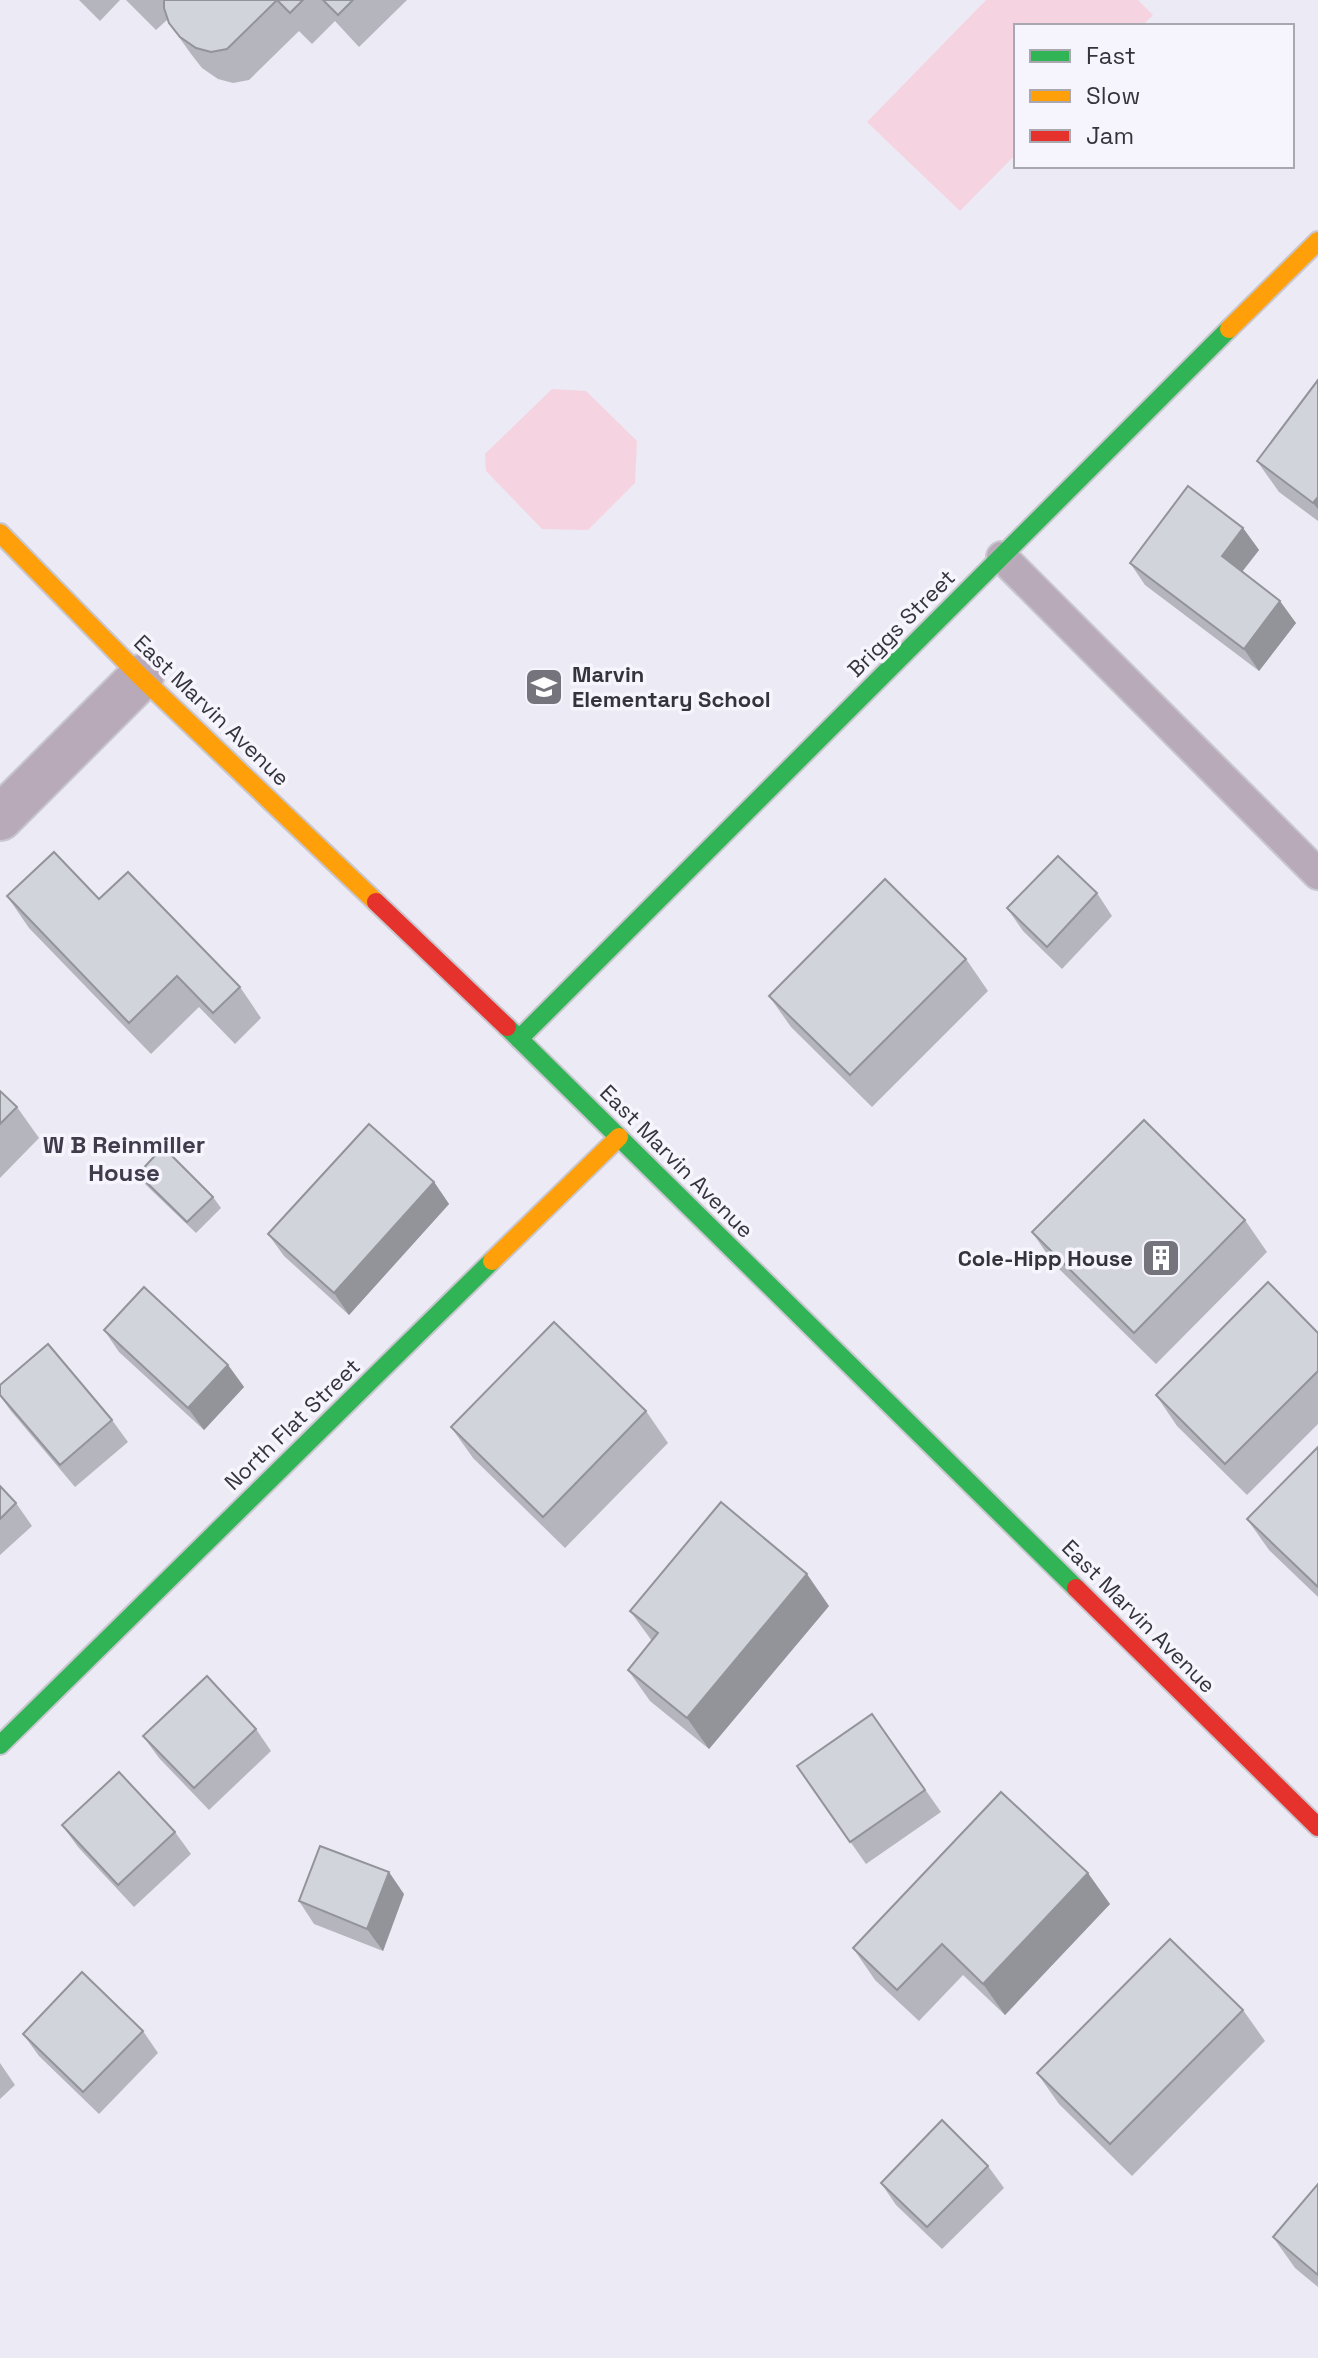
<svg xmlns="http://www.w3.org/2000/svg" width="1318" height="2358" font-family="'Space Grotesk',sans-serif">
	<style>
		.green { fill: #f6d3e0 }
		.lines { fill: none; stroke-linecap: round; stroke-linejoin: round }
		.lane-casing { stroke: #c8c6ce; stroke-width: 34 }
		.street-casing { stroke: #c8c6ce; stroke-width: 48 }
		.fast-casing { stroke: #c8c6ce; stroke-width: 22 }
		.slow-casing { stroke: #c8c6ce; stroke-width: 22 }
		.jam-casing { stroke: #c8c6ce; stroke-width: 22 }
		.lane { stroke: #b8aab8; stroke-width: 30 }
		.street { stroke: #b8aab8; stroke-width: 44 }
		.fast { stroke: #30b455; stroke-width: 18 }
		.slow { stroke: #ff9f0a; stroke-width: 18 }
		.jam { stroke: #e5322d; stroke-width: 18 }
		.wall { fill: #b5b6bd }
		.shaded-wall { fill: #93949a }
		.building { fill: #d2d4dc; stroke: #93949a; stroke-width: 2 }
		.labels { text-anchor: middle; stroke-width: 7; stroke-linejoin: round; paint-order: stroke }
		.street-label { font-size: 22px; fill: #35343c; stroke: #f6f4fc }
		.poi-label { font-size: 22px; font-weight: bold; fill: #35343c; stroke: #f6f4fc; text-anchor: start }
		.neighbourhood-label { font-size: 24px; font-weight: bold; fill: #403c4c; stroke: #f6f4fc }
	</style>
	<rect width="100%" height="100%" fill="#eceaf4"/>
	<g class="green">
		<polygon points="986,0 1138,0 1153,15 1142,26 1016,26 1016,154 960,211 867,122"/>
		<polygon points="552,389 586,391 637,441 635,483 588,530 542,529 486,471 485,454"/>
	</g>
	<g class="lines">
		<defs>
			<polyline id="lane" points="1002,557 1318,874"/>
			<polyline id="street" points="0,818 141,677"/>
			<g id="fast">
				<polyline points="507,1027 1076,1588"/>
				<polyline points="519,1039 1229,329"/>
				<polyline points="0,1745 492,1261"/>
			</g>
			<g id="slow">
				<polyline points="1229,329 1318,241"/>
				<polyline points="0,533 141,677 376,902"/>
				<polyline points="492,1261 619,1137"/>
			</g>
			<g id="jam">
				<polyline points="376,902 507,1027"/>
				<polyline points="1076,1588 1318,1827"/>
			</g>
		</defs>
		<use href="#lane" class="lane-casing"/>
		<use href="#street" class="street-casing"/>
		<use href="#fast" class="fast-casing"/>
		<use href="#slow" class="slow-casing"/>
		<use href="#jam" class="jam-casing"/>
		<use href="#lane" class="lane"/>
		<use href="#street" class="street"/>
		<use href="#fast" class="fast"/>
		<use href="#slow" class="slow"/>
		<use href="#jam" class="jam"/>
	</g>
	<g class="wall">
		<polygon points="79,0 120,0 100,21"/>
		<polygon points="126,0 407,0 359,47 335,21 312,44 299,31 249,80 233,83 218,79 202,68 191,54 169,23 168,19 156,30"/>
		<polygon points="1318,380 1318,521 1279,492 1257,461"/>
		<polygon points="1243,528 1259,550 1242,572 1296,623 1259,671 1145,585 1130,563"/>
		<polygon points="1097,893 1112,916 1062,969 1023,931 1007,908"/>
		<polygon points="7,896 99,899 240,987 261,1018 235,1044 199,1007 151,1054 29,928"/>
		<polygon points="966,959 988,991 872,1107 791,1027 769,996"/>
		<polygon points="0,1091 17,1107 39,1138 0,1178"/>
		<polygon points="138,1174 213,1197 221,1208 196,1233 146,1185"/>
		<polygon points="434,1182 449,1204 349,1315 284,1256 268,1234"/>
		<polygon points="1245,1220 1267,1252 1156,1364 1054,1264 1032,1232"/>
		<polygon points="104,1330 228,1365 244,1387 204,1430 119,1352"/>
		<polygon points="1318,1333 1318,1424 1247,1495 1177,1426 1156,1395"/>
		<polygon points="0,1385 112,1420 128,1442 75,1487 11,1411 0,1396"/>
		<polygon points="646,1411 668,1443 565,1548 473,1458 451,1427"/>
		<polygon points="1318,1447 1318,1597 1269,1550 1247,1519"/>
		<polygon points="0,1486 16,1503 32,1526 0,1555"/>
		<polygon points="829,1606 709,1749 650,1701 628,1670 652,1641 630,1611"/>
		<polygon points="872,1714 941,1812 866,1864 797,1766"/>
		<polygon points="256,1729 271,1751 209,1810 159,1758 143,1736"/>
		<polygon points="62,1825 175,1832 191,1854 134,1907 78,1847"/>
		<polygon points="404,1894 383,1951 314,1924 299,1901"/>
		<polygon points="1110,1904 1005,2015 963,1975 919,2021 875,1980 853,1948"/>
		<polygon points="1243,2010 1265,2041 1132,2176 1059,2104 1037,2073"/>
		<polygon points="143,2031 158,2053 99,2114 39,2056 23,2034"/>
		<polygon points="0,2063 15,2085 0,2099"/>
		<polygon points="988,2166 1004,2188 942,2249 896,2205 881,2183"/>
		<polygon points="1318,2184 1318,2287 1295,2268 1273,2237"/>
	</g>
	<g class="shaded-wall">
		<polygon points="1318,497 1318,509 1313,503"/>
		<polygon points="1243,528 1259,550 1237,578 1222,556"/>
		<polygon points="1280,601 1296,623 1259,671 1244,649"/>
		<polygon points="434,1182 449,1204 349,1315 334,1293"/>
		<polygon points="228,1365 244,1387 204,1430 188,1408"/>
		<polygon points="807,1574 829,1606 709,1749 687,1718"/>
		<polygon points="389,1872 404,1894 383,1951 367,1929"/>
		<polygon points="1088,1873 1110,1904 1005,2015 983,1984"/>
	</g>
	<g class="building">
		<polygon points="164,0 277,0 227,49 211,52 196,48 180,37 169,23 164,8"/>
		<polygon points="277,0 303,0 290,13"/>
		<polygon points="323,0 353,0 338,15"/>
		<polygon points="1318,380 1318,497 1313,503 1257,461"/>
		<polygon points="1188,486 1243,528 1222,556 1280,601 1244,649 1130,563"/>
		<polygon points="54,852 99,899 128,872 240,987 213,1013 177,976 129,1023 7,896"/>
		<polygon points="1058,856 1097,893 1047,947 1007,908"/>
		<polygon points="885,879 966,959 850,1075 769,996"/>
		<polygon points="0,1091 17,1107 0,1124"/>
		<polygon points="1144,1120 1245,1220 1134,1333 1032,1232"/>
		<polygon points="369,1124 434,1182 334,1293 268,1234"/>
		<polygon points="163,1147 213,1197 187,1222 138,1174"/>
		<polygon points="1268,1282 1318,1333 1318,1371 1225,1464 1156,1395"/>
		<polygon points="144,1287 228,1365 188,1408 104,1330"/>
		<polygon points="554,1322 646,1411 543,1517 451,1427"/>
		<polygon points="48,1344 112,1420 60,1465 0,1395 0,1385"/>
		<polygon points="1318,1447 1318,1587 1247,1519"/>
		<polygon points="0,1486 16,1503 0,1519"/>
		<polygon points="721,1502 807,1574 687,1718 628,1670 658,1633 630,1611"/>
		<polygon points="207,1676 256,1729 194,1788 143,1736"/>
		<polygon points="872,1714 925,1790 850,1842 797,1766"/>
		<polygon points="119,1772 175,1832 118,1885 62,1825"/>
		<polygon points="1001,1792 1088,1873 983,1984 942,1944 897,1990 853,1948"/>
		<polygon points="320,1846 389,1872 367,1929 299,1901"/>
		<polygon points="1170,1939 1243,2010 1110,2144 1037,2073"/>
		<polygon points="82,1972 143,2031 83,2092 23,2034"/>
		<polygon points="942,2120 988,2166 927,2227 881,2183"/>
		<polygon points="1318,2184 1318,2275 1273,2237"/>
	</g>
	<defs>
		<symbol id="school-square" viewBox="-11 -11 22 22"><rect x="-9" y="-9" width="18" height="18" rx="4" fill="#75747c" stroke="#f6f4fc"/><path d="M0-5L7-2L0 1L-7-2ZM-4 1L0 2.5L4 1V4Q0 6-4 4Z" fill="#fff"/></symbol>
		<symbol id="building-square" viewBox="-11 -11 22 22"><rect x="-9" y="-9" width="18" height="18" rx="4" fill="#75747c" stroke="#f6f4fc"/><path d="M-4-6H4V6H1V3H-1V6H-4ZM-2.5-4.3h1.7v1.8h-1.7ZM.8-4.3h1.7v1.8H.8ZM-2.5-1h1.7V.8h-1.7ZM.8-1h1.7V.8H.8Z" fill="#fff"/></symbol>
	</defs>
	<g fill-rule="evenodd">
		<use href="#school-square" x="522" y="665" width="44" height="44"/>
		<use href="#building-square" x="1139" y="1236" width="44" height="44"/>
	</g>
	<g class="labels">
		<g class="street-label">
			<text transform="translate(901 623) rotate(-45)" y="8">Briggs Street</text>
			<text transform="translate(212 710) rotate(44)" y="8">East Marvin Avenue</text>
			<text transform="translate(677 1161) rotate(45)" y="8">East Marvin Avenue</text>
			<text transform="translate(292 1424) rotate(-44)" y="8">North Flat Street</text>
			<text transform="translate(1139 1616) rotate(45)" y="8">East Marvin Avenue</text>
		</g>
		<g class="poi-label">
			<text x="572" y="682">Marvin<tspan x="572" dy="25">Elementary School</tspan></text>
			<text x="1133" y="1266" text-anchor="end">Cole-Hipp House</text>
		</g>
		<g class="neighbourhood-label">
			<text x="124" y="1153">W B Reinmiller<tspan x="124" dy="28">House</tspan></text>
		</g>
	</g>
	<rect x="1014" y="24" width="280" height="144" fill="#f6f4fc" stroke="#a9a7af" stroke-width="2"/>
	<rect x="1030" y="50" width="40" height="12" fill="#30b455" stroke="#a9a7af" stroke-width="2"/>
	<text x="1086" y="64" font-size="24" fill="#35343c">Fast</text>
	<rect x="1030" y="90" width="40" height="12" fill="#ff9f0a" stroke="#a9a7af" stroke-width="2"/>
	<text x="1086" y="104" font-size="24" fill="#35343c">Slow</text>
	<rect x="1030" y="130" width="40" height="12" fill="#e5322d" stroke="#a9a7af" stroke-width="2"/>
	<text x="1086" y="144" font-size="24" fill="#35343c">Jam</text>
</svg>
